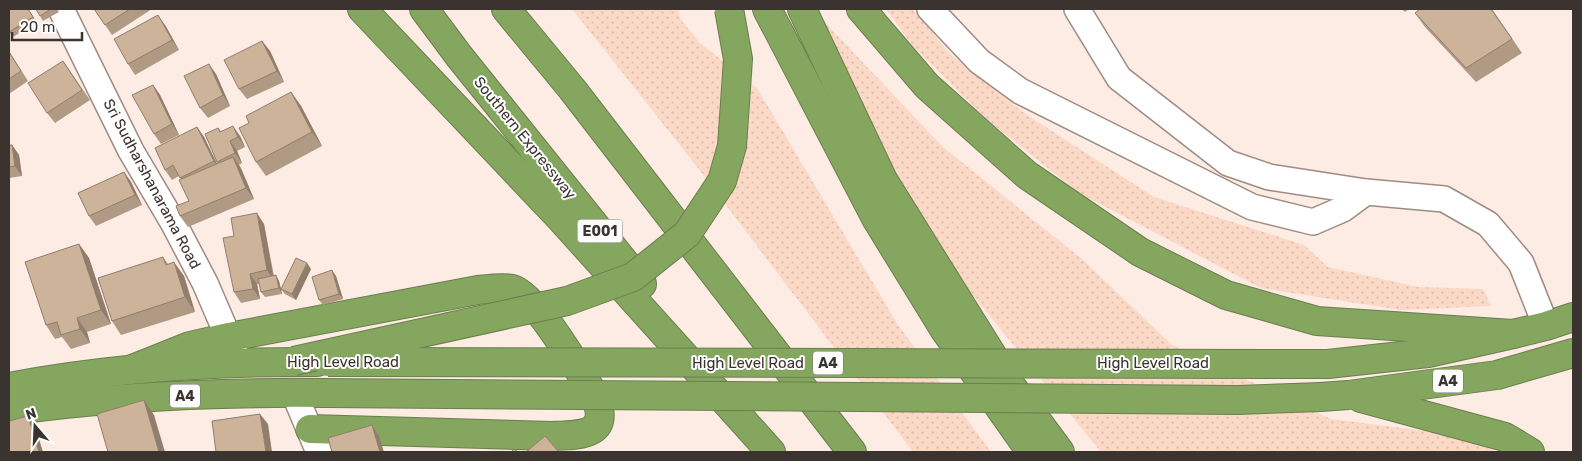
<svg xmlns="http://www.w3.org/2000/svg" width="1582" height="461" font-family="Rubik,sans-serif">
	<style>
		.grass { fill: url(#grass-dots) }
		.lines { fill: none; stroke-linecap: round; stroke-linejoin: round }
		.minor-casing { stroke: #9e8c82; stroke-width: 28 }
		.highway-casing { stroke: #6b7e4e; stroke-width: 30 }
		.minor { stroke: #fff; stroke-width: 25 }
		.highway { stroke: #85a65f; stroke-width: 28 }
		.highway-bridge-casing { stroke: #6b7e4e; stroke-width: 30; stroke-linecap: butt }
		.highway-bridge { stroke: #85a65f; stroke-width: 28 }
		.wall { fill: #b09a84 }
		.shaded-wall { fill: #907d6b }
		.building { fill: #cdb399; stroke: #907d6b }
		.labels { text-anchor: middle; stroke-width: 4; stroke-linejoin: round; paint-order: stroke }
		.shield { fill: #fdfdfd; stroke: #75706d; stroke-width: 1 }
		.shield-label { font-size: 14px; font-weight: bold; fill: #3b332f }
		.street-label { font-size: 15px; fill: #3b332f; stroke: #fdfdfd }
	</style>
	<defs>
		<pattern id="grass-dots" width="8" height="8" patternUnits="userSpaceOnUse" patternTransform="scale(1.25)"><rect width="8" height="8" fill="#fcd9c7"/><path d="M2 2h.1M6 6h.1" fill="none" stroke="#d9bbab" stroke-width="1.8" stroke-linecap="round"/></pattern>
	</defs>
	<rect width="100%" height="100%" fill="#fcece3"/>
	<g class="grass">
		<polygon points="572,9 678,9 681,20 700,43 757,88 898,325 991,452 913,452 698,168"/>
		<polygon points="812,9 943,147 1083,260 1172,345 1331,419 1458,435 1496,452 1101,452 961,281 851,116"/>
		<polygon points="886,9 913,9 950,54 1024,113 1154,197 1304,245 1328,267 1418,287 1483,289 1491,306 1401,310 1261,288 1079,193 985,118 912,45"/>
	</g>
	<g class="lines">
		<defs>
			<g id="minor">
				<polyline points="61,9 131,151 174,224 205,283 236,355"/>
				<polyline points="930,9 979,61 1020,91 1252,207 1313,222 1343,209 1366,192"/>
				<polyline points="1077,9 1119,78 1228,163 1269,177 1366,192 1444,199 1488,224 1521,263 1546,326"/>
				<polyline points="294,393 319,452"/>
			</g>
			<g id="highway">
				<polyline points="362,9 561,219 771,452"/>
				<polyline points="424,9 459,56 642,284"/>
				<polyline points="506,9 572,89 852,452"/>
				<polyline points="767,9 877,220 944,329 1031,452"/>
				<polyline points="802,9 883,180 1012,387 1060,452"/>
				<polyline points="861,9 927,86 1027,175 1140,252 1226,295 1317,321 1513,334"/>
				<polyline points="1328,364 1428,353 1513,334 1546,326 1573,317"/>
				<path d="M130 370 190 346 229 337 478 290C489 289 502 287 512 289 537 296 581 374 596 398 610 436 581 435 552 436L310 429"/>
				<path d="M9 387C110 368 214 361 317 362"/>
				<polyline points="1321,397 1348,395 1497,375 1573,353"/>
				<polyline points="1361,398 1505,437 1530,452"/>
				<path d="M9 411C112 396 220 392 325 393"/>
			</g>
		</defs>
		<use href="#minor" class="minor-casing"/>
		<use href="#highway" class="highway-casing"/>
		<use href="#minor" class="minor"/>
		<use href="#highway" class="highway"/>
		<defs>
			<g id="highway-bridge">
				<polyline points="294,361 567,301 633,277 687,234 722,181 732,146 738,59 729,9"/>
				<polyline points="328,362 1328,364"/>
				<polyline points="325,393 1238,400 1321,397"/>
			</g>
		</defs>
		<use href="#highway-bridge" class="highway-bridge-casing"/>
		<use href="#highway-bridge" class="highway-bridge"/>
	</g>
	<g class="wall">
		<polygon points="28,9 37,22 13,37 9,31"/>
		<polygon points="36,9 57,9 59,12 43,21"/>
		<polygon points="94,9 152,9 112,35"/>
		<polygon points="1402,9 1409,9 1405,12"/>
		<polygon points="1492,9 1522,53 1476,82 1425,27 1415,13"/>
		<polygon points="165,25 179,50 135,75 128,64"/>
		<polygon points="262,41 270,51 284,82 247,99 239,89"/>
		<polygon points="9,51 28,81 9,94"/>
		<polygon points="63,61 90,100 55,123 47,113"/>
		<polygon points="216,74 230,106 208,118 200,108"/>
		<polygon points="153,85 160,95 179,135 161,144 154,134"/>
		<polygon points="291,92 301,106 322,146 266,176 256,162"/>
		<polygon points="197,127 204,137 217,164 218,164 217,162 218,128 221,131 240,136 245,147 237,151 242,163 239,165 254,199 188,227 180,216 189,201 181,180 179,176 172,180 165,170"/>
		<polygon points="9,145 12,145 19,155 22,176 9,178"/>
		<polygon points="124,172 131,182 142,205 96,226 89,216"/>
		<polygon points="264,224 274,276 279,281 281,289 311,269 296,300 285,294 281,289 282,294 265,297 261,292 259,284 257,284 260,299 241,303 234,292 234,236"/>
		<polygon points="79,244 89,258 111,324 87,332 90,343 71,349 62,337 55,339 46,325"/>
		<polygon points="163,257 168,264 184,276 195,312 121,335 112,321"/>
		<polygon points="336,276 343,299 323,305 319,300"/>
	</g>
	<g class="shaded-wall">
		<polygon points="158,15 165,25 179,50 172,40"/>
		<polygon points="262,41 270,51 284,82 277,71"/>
		<polygon points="209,64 216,74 230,106 223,95"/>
		<polygon points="153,85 160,95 179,135 172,124"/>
		<polygon points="291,92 301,106 322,146 312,132"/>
		<polygon points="233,126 240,136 245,147 238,137"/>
		<polygon points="197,127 204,137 221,172 214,161"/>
		<polygon points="230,141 237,151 242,163 235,153"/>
		<polygon points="12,145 19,155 22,176 15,166"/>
		<polygon points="233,157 241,168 254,199 246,188"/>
		<polygon points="124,172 131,182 142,205 135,195"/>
		<polygon points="257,213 264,224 274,281 267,270"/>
		<polygon points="79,244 89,258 111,324 101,310"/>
		<polygon points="174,262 184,276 195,312 185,297"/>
		<polygon points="307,263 311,269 296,300 292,294"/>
		<polygon points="332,270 336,276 343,299 339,294"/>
		<polygon points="250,274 257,284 260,299 253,289"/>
		<polygon points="276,275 279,281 282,294 279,288"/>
		<polygon points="77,318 87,332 90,343 80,329"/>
		<polygon points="144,400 154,415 165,452 159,452"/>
		<polygon points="260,414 268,424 272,452 266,452"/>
		<polygon points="28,416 35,426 43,452 39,452"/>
		<polygon points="372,425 379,436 384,452 380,452"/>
	</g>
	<g class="building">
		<polygon points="9,9 28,9 33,17 9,32"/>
		<polygon points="36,9 51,9 40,16"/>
		<polygon points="94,9 130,9 105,25"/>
		<polygon points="1420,9 1491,9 1512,39 1466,68 1415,13"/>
		<polygon points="158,15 172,40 128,64 114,39"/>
		<polygon points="262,41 277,71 239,89 224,60"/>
		<polygon points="9,52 21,71 9,79"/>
		<polygon points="63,61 82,90 47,113 28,83"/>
		<polygon points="209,64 223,95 200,108 184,76"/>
		<polygon points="153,85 172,124 154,134 132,95"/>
		<polygon points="291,92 312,132 256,162 239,128 249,123 246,116"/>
		<polygon points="233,126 238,137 230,141 235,153 217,162 205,134 218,128 220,132"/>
		<polygon points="197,127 214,161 180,178 173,165 165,170 155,148"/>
		<polygon points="9,145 12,145 15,166 9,167"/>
		<polygon points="233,157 246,188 180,216 176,206 189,201 179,180"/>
		<polygon points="124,172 135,195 89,216 78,193"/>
		<polygon points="257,213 267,270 250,274 253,289 234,292 223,238 234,236 231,218"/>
		<polygon points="79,244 101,310 77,318 80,329 61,335 57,322 46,325 25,262"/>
		<polygon points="163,257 166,265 174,262 185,297 112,321 98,278"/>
		<polygon points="296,258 307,263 292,294 281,289"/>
		<polygon points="332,270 339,294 319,300 312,277"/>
		<polygon points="276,275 279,288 261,292 258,279"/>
		<polygon points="144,400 159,452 108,452 97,414"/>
		<polygon points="260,414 266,452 216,452 212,421"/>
		<polygon points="28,416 39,452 9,452 9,421"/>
		<polygon points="372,425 380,452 332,452 328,438"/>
		<polygon points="545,436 559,452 526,452"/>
		<polygon points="514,449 518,452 511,452"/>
	</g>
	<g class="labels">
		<g class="shield">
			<rect x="577.5" y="219.5" width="45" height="23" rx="4"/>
			<rect x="813" y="351.5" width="30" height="23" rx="4"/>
			<rect x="1433" y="369.5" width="30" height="23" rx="4"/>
			<rect x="170" y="384.5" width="30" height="23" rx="4"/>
		</g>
		<g class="shield-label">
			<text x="600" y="236">E001</text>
			<text x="828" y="368">A4</text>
			<text x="1448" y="386">A4</text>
			<text x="185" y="401">A4</text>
		</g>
		<g class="street-label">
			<text transform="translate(525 138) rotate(51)" y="5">Southern Expressway</text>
			<text transform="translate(152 184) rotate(62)" y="5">Sri Sudharshanarama Road</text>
			<text x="343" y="367">High Level Road</text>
			<text x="748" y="368">High Level Road</text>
			<text x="1153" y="368">High Level Road</text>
		</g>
	</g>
	<rect width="1582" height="461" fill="none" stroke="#3b332f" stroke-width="20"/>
	<g transform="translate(35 426) rotate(341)" stroke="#fdfdfd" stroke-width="4" paint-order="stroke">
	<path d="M0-4L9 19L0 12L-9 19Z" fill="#3b332f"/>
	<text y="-8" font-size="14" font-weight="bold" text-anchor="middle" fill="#3b332f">N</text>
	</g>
	<path d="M12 32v8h70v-8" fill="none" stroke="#3b332f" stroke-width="2.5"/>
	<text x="20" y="32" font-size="15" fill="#3b332f" stroke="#fdfdfd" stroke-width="4" paint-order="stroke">20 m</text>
</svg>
